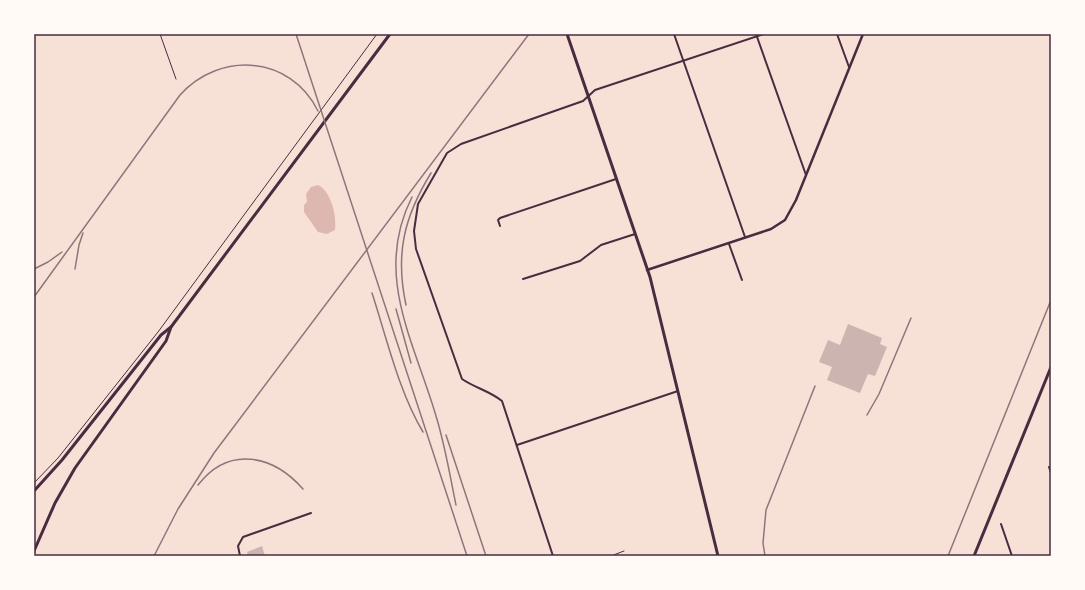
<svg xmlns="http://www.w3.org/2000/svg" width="1085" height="590" font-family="'Space Grotesk',sans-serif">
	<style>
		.water { fill: #dcb8b0 }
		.building { fill: #ccb4b1 }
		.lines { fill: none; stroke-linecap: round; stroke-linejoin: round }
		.path { stroke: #4a2c40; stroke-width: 1 }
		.service { stroke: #4a2c40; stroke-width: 1 }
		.minor { stroke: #4a2c40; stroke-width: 2 }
		.tertiary { stroke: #4a2c40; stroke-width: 2.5 }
		.secondary { stroke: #4a2c40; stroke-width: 3 }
		.primary { stroke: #4a2c40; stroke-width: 3 }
		.rail { stroke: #8f747c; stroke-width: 1.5 }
		.neatline { fill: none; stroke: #4a2c40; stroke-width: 1.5 }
	</style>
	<rect width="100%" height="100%" fill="#f7e1d7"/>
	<path class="water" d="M318 185C331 191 337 216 335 230L327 234 318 232 304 212V205L307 202 306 194 311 187Z"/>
	<g class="building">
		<polygon points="848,324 882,338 880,344 887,347 875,376 868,374 860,393 827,380 832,367 819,362 828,340 840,345"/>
		<polygon points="262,546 265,556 248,556 247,552"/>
	</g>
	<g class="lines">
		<polyline class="path" points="34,483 58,458 158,332 377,34"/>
		<g class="service">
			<polyline points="160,34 176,79"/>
			<polyline points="611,556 624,551"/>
		</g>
		<g class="minor">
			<polyline points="674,34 745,237"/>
			<polyline points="756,34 806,175"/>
			<polyline points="837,34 849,67"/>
			<polyline points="500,226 498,220 500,218 616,179"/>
			<polyline points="729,244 742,280"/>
			<polyline points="523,279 580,261 601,245 635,234"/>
			<polyline points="517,445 678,391"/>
			<polyline points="1049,467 1051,473"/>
			<polyline points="1001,524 1012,556"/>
			<polyline points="240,556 238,546 243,537 311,513"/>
			<path d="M553 556 502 401C490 391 475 388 462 379L416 249 414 231 418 204 447 153 461 144 583 101 595 90 764 34"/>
		</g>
		<polyline class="tertiary" points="647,270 771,229 785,220 796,200 863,34"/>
		<g class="secondary">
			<polyline points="567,34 650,277 718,556"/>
			<polyline points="974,556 1051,367"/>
		</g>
		<g class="primary">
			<polyline points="34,491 62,460 161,335 171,327"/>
			<polyline points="34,551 55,503 75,468 166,341 171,327 390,34"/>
		</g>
		<g class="rail">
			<polyline points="296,34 467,556"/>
			<path d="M412 197C373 274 414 341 436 416 445 445 450 476 456 505"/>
			<polyline points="34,269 48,262 62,252"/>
			<polyline points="75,269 79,245 83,233"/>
			<path d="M372 293C387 339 399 392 423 432"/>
			<path d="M34 297 180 95C220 51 290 55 318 111"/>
			<path d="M406 305C395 254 404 217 431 173"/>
			<polyline points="396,309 411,363"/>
			<polyline points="867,415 879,394 911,318"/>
			<polyline points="446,435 486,556"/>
			<path d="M198 485C229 445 273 455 303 489"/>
			<polyline points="154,556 178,509 214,453 529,34"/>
			<polyline points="765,556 763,543 766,510 815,386"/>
			<polyline points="948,556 1051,300"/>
		</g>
	</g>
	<rect width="1085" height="590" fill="none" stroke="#fffaf5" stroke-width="70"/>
	<rect x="35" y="35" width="1015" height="520" class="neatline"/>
</svg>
